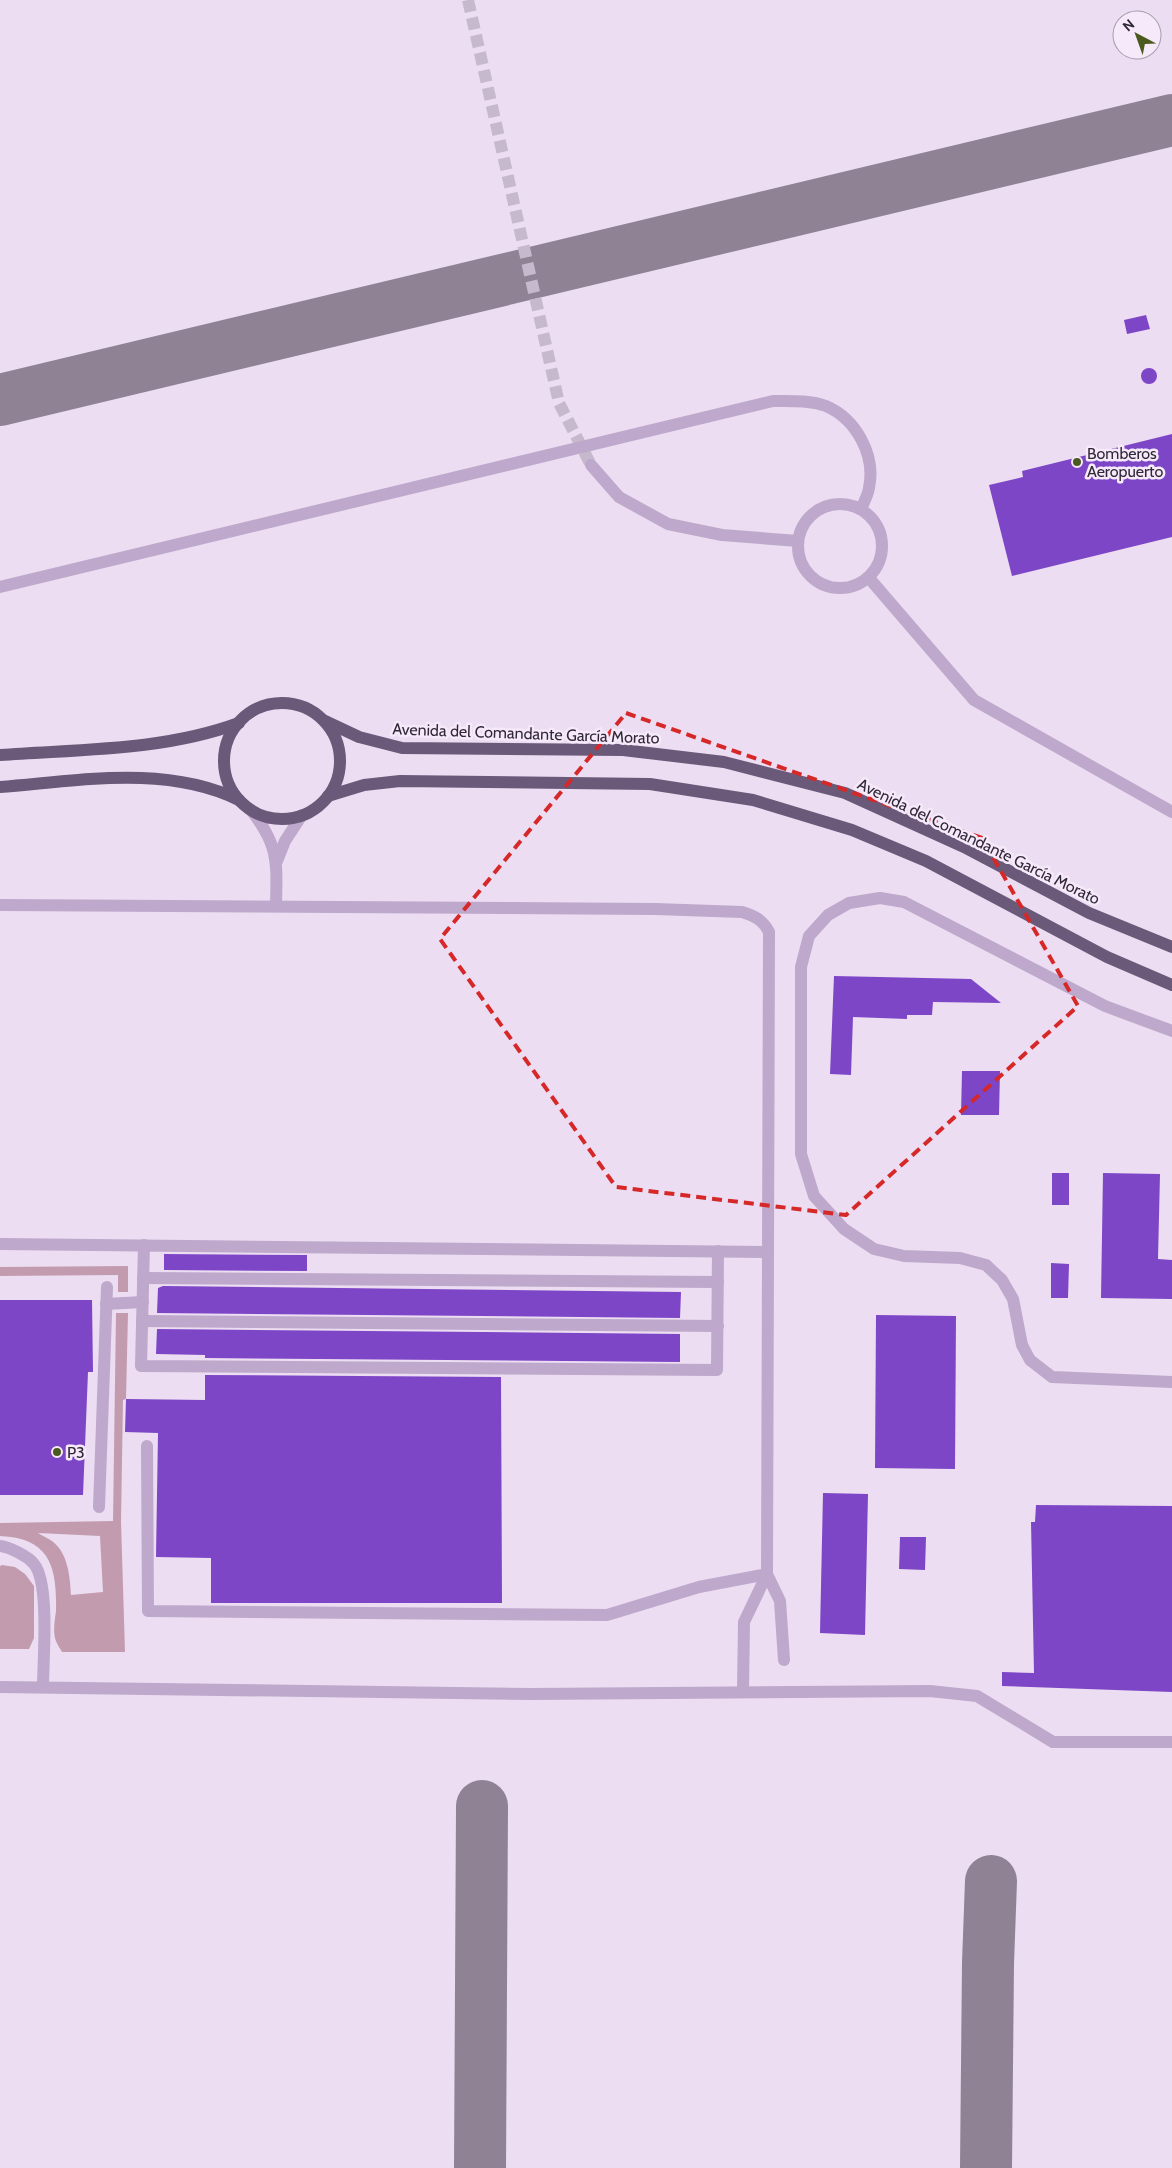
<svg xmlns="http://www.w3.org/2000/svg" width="1172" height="2168" font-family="Cabin,sans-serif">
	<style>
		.green { fill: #c29cae; fill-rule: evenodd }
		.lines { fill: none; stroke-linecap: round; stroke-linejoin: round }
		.taxiway { stroke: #8e8294; stroke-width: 52 }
		.building { fill: #7d46c7 }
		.minor-tunnel { stroke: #c6b9cd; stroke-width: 12; stroke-dasharray: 12 6; stroke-linecap: butt }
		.minor { stroke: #bea8cb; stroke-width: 12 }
		.major { stroke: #6a5979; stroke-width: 12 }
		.marked { fill: none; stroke: #d62828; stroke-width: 4; stroke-dasharray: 10 6; stroke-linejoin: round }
		.poi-dot { fill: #4a591e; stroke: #f5e9fa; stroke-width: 2 }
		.labels { text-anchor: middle; stroke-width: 5; stroke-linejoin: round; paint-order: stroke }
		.poi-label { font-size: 16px; fill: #302837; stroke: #f5e9fa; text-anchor: start }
		.street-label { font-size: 16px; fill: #302837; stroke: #f5e9fa }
	</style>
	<rect width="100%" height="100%" fill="#ecddf2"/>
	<g class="green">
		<polygon points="128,1266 128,1292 118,1292 118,1275 0,1276 0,1267"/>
		<path d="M116 1313H128L126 1399 123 1400 121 1521 125 1652H62C60 1648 56 1643 55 1638 53 1630 55 1619 56 1611 57 1567 50 1538 0 1536V1523L113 1521ZM38 1533 100 1536 103 1592 71 1595C70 1576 68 1553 52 1541 48 1538 42 1536 38 1533Z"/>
		<polygon points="2,1565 15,1567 25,1574 34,1586 34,1638 29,1649 0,1649 0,1566"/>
	</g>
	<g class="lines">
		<g class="taxiway">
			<polyline points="0,400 1172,120"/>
			<polyline points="480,2168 482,1806"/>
			<polyline points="986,2168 988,1963 991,1881"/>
		</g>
	</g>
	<g class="building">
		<polygon points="1146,315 1150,329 1127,334 1124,320"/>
		<circle cx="1149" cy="376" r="8"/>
		<polygon points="1172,434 1172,537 1012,576 989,485 1023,477 1022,471"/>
		<polygon points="834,976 971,979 1001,1003 933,1002 932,1015 907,1015 907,1019 853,1017 851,1075 830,1074"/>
		<polygon points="962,1071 1000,1071 999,1115 961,1115"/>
		<rect x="1052" y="1173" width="17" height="32"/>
		<polygon points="1103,1173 1160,1174 1158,1259 1172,1260 1172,1299 1101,1298"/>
		<polygon points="164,1254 307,1255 307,1271 164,1270"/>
		<polygon points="1051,1263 1069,1264 1068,1298 1051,1298"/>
		<polygon points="163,1286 681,1292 680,1318 157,1313 158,1288"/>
		<polygon points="0,1300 92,1300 93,1372 88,1372 83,1495 0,1495"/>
		<polygon points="876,1315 956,1316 955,1469 875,1468"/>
		<polygon points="157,1329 680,1334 680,1362 205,1358 205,1355 156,1354"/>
		<polygon points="205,1375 501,1377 502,1603 211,1603 211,1558 156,1557 158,1433 125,1432 126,1399 205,1400"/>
		<polygon points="823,1493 868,1494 865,1635 820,1633"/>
		<polygon points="1036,1505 1172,1506 1172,1692 1002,1686 1002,1672 1034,1673 1031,1522 1035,1522"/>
		<polygon points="900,1537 926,1537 925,1570 899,1569"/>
	</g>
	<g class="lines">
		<polyline class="minor-tunnel" points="468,0 559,403 591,465"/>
		<g class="minor">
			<polyline points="591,465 619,497 668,524 722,535 798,541"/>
			<circle cx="840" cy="546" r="42"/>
			<polyline points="869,578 974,700 1172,812"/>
			<path d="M0 587 773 401C790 401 810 400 826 406 856 419 876 455 869 488 868 495 864 502 861 509"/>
			<path d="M251 810C279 846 277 862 276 905"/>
			<polyline points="277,861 285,841 302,815"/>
			<path d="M0 905 655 909 742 912C755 916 763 920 769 932L767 1574 699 1587 607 1615 148 1611 147 1446"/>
			<polyline points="1172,1031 1105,1006 904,902 880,898 849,903 828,915 809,936 801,967 801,1154 814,1196 844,1229 874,1249 904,1256 960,1258 986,1265 1002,1280 1013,1299 1022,1345 1030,1360 1052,1377 1172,1382"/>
			<polyline points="0,1244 767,1252"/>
			<polyline points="144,1245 141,1366 717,1370 718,1251"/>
			<polyline points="143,1278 718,1282"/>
			<polyline points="106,1304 143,1302"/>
			<polyline points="142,1321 718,1326"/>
			<polyline points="99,1507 107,1287"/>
			<path d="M0 1546C9 1547 28 1556 34 1564 50 1583 43 1660 43 1687"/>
			<polyline points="0,1687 531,1694 930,1691 977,1696 1053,1742 1172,1742"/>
			<polyline points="743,1692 744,1622 767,1574 780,1601 784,1660"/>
		</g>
		<g class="major">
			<circle cx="282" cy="761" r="58"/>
			<polyline points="325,721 359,737 402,748 623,750 724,762 845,793 964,847 1089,913 1172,947"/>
			<path d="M0 755C80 749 163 751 239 723"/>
			<path d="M0 787C78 781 166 764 239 800"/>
			<polyline points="328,796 364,785 400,781 650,784 753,800 852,830 926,861 1107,957 1172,985"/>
		</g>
	</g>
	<path class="marked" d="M626 713 982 838 1078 1006 846 1215 616 1187 440 939Z"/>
	<g class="poi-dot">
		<circle cx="1077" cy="462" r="5"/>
		<circle cx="57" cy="1452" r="5"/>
	</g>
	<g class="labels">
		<g class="poi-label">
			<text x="1087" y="459">Bomberos<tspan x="1087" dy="18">Aeropuerto</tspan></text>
			<text x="67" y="1458">P3</text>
		</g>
		<g class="street-label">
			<text transform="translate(526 733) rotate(2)" y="6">Avenida del Comandante García Morato</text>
			<text transform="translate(979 841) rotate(26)" y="6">Avenida del Comandante García Morato</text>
		</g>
	</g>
	<g transform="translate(1137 35) rotate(319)"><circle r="24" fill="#f5e9fa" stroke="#a69cac"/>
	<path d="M0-4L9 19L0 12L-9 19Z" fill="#4a591e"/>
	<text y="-8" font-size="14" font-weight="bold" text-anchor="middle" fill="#302837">N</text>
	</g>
</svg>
